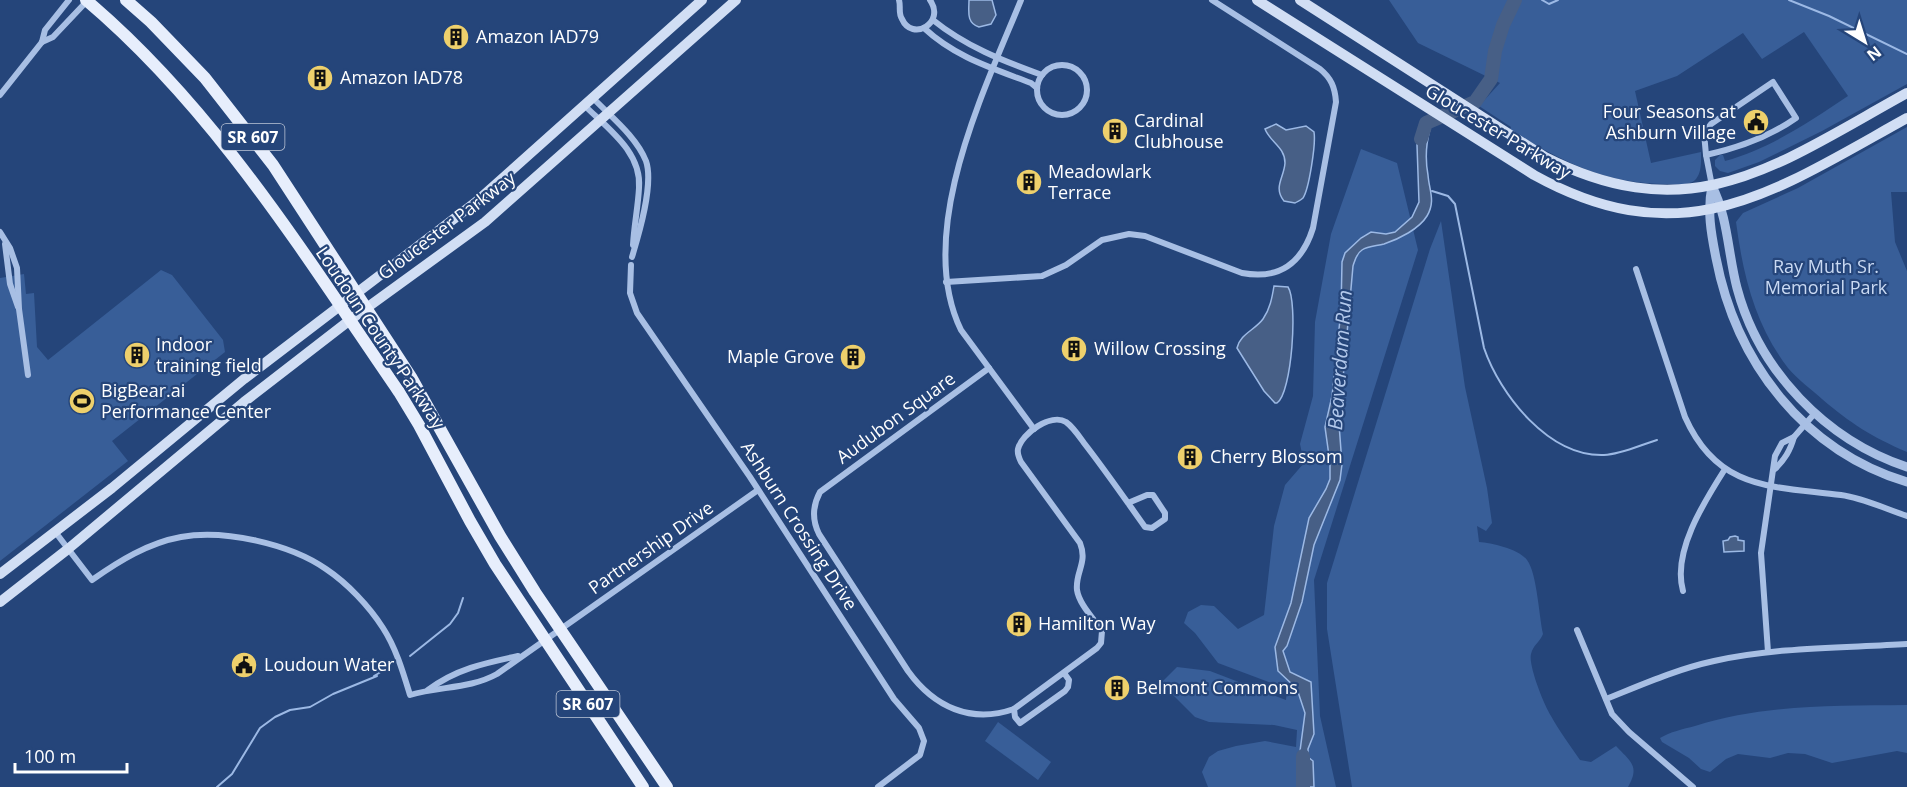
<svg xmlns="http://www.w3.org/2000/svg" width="1907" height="787" font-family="'Open Sans',sans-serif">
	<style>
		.green { fill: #385e98 }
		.water { fill: #475f86; stroke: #9cb9e5; stroke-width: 1.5 }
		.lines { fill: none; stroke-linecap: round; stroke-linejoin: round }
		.stream { stroke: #9cb9e5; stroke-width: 2 }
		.river { stroke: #475f86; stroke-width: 14 }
		.minor { stroke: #a8bfe4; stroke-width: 6 }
		.tertiary { stroke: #a8bfe4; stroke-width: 9 }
		.secondary { stroke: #d1def4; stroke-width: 10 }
		.primary { stroke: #e7eefc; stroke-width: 12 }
		.labels { text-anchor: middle; stroke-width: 4.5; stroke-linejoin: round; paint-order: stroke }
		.shield { fill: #25457a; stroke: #bec7d7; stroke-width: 1.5 }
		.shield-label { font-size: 16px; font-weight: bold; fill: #fff }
		.poi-label { font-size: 18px; fill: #fff; stroke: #25457a; text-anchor: start }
		.street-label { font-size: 18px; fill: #fff; stroke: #25457a }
		.park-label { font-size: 18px; fill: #cadaf3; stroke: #25457a }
		.water-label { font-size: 20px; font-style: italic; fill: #b3c9ec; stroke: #25457a }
	</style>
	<rect width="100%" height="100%" fill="#25457a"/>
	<g class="green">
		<path d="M1389 0H1907V84L1822 131 1759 162 1728 173 1720 171 1715 166V160L1720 155H1723L1725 161C1771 148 1809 122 1848 96L1804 32 1762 59 1743 33 1677 76 1635 91 1651 163 1701 152C1701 160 1702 172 1696 179 1690 186 1679 184 1670 184 1606 185 1563 162 1510 130L1511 127 1479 106 1500 83 1418 43Z"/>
		<path d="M1907 127V192H1891L1895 242 1907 271V452C1872 437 1850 423 1822 399 1811 389 1797 379 1788 368 1755 325 1743 275 1736 222L1743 213 1798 188Z"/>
		<polygon points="1361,149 1397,163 1418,250 1314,580 1320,716 1336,787 1208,787 1202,772 1209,757 1218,751 1236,746 1265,741 1296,747 1297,730 1274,725 1209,722 1195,717 1161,683 1177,667 1210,671 1286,700 1287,689 1218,663 1195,633 1184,623 1188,612 1201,605 1214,606 1238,629 1264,615 1274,526 1285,485 1304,463 1300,444 1313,396 1315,322 1331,234"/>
		<path d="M1441 221 1465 387 1487 488 1492 523 1486 531 1477 526 1479 542C1492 543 1519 549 1527 560 1537 573 1539 616 1543 634 1540 642 1533 645 1531 654 1528 665 1544 705 1551 716 1559 731 1570 745 1580 760L1591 762 1616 746C1631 762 1640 766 1628 787H1352L1327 629V583L1430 249Z"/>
		<polygon points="161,270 172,275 223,340 225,352 112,441 128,461 0,561 0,278 24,274 26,294 34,293 37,347 48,360"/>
		<path d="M1907 705V753L1897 751 1832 763 1805 754 1788 753 1770 758 1738 754 1726 759 1710 772 1701 769 1689 758 1662 742 1660 738C1670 732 1683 729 1695 726 1765 704 1834 706 1907 705Z"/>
		<polygon points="998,722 1051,762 1038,780 985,741"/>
	</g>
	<g class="water">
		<path d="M969 0H992L996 15 991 24 979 27C966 23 969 11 969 0Z"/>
		<path d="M1422 122 1426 123 1430 129C1426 144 1425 159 1428 175 1429 190 1436 201 1427 216 1419 229 1399 239 1384 244 1377 246 1368 246 1362 250 1356 254 1355 260 1353 266L1339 424 1342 464 1340 480 1314 545 1302 602 1287 646 1283 651 1290 672 1311 682 1314 734 1308 749V757L1313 761 1314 787H1303L1300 751 1305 713 1297 689 1278 671 1275 647 1291 603 1309 518 1326 489 1330 479V463L1325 427 1332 396 1341 310 1342 262 1345 253 1361 238 1371 232 1386 234 1395 232 1412 217 1419 202 1417 145Z"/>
		<path d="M1276 124 1286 130 1306 126 1314 132C1316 144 1309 189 1303 198 1300 201 1298 201 1295 203L1284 201C1273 187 1284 178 1285 163 1285 147 1270 142 1265 129Z"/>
		<path d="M1274 286 1288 287C1298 302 1292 393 1277 403H1275L1264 391 1237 348C1240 334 1255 330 1263 319 1270 309 1272 298 1274 286Z"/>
		<polygon points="1735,536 1738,537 1738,540 1744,541 1744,551 1724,552 1723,541 1728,540 1730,537"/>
	</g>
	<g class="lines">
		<g class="stream">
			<polyline points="1542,0 1549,4 1558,0"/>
			<polyline points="1789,0 1829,16 1907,54"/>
			<path d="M1432 191 1448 196 1455 204 1484 348C1500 395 1549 457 1604 455 1622 454 1640 445 1657 440"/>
			<polyline points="410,656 450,624 458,613 463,598"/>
			<polyline points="374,676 389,667"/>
			<polyline points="217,787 232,774 260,728 275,717 290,710 310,707 333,694 377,676"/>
		</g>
		<g class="river">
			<polyline points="1421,139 1426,123 1475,102 1491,79 1495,51 1503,25 1515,0"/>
			<polyline points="1303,787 1303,756"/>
		</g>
		<g class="minor">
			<path d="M899 0C901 7 898 13 902 19 912 42 946 23 930 0"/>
			<path d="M1021 0C984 91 914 233 961 330L1034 429"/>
			<path d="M933 20C965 46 1003 61 1042 75"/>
			<path d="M924 28C955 57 992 68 1031 83L1037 88"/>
			<polyline points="42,42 53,37 88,0"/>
			<circle cx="1062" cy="90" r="25"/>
			<path d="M1773 82 1796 118C1769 137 1738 148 1706 155L1704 133 1711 124Z"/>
			<polyline points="0,95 42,42 45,30 69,0"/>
			<path d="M592 97C610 116 636 136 646 161 654 184 639 234 632 257"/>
			<path d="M584 105C607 128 642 152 639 188 638 207 634 226 633 245"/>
			<polyline points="1706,155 1712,186"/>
			<polyline points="0,232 10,248 17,268 19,309 28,375"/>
			<polyline points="5,244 10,284 18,307"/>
			<polyline points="631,265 630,293 637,313 750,477 894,699 919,728 924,741 920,755 878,787"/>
			<path d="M1636 269 1685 417C1718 491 1772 486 1841 495 1863 498 1886 509 1907 516"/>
			<path d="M946 282 1042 276 1066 265 1102 240 1129 234 1145 236 1242 273C1280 280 1302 263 1313 228L1336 102C1335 87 1331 78 1320 69L1212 0"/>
			<path d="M989 368 820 492C813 505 812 520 819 534L908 671C934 707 971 724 1014 709"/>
			<path d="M1775 469C1785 459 1790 451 1794 437"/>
			<path d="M56 533 92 580C119 561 148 543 181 537 224 529 290 544 326 569 347 583 369 606 383 628 396 648 403 672 410 695 440 686 470 689 497 674L758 490"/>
			<path d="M1683 591C1672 552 1704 502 1725 469"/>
			<polyline points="1577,630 1612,714 1629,732 1693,787"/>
			<polyline points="1768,652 1761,553 1775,456 1782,443 1794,437 1815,413"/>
			<path d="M1064 673 1069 680 1068 687 1065 691 1020 723 1015 717 1014 709 1097 648 1101 643 1102 631C1094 619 1079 604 1077 590 1075 572 1088 563 1080 543L1021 462C1019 458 1017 454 1018 449 1022 433 1051 413 1066 422 1073 427 1079 436 1084 443 1105 470 1125 499 1145 527L1152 528 1165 519V513L1153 495H1147L1128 503"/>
			<path d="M428 690C456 669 485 663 518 656"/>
			<path d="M1606 699C1641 685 1677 669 1714 661 1777 647 1843 648 1907 644"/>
		</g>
		<g class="tertiary">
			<path d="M1712 186C1707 211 1711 233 1716 258 1736 362 1803 450 1907 482"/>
			<path d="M1712 186C1728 217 1728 254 1737 288 1759 371 1826 440 1907 467"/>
		</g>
		<g class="secondary">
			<path d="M1257 0 1534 175C1684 258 1775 191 1907 118"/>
			<path d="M1300 0 1545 157C1693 232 1778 164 1907 93"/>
			<polyline points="0,574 112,488 244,379 476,202 702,0"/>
			<polyline points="0,602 68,549 244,402 350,320 485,222 736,0"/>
		</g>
		<g class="primary">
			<path d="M86 0C215 109 304 254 399 392L419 425 470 521 495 564 643 787"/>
			<polyline points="126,0 151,22 205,78 273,165 411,377 500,536 535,592 667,787"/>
		</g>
	</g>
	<defs>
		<symbol id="building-disc" viewBox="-11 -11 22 22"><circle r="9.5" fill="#eed06c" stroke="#25457a"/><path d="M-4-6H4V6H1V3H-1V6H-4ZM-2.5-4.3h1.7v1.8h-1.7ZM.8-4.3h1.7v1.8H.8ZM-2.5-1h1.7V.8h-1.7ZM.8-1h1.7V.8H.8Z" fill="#111"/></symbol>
		<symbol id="civic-disc" viewBox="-11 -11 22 22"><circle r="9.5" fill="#eed06c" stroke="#25457a"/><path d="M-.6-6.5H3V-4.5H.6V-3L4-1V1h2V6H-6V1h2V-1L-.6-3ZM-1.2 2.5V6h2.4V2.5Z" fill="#111"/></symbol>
		<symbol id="stadium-disc" viewBox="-11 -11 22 22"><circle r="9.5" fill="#eed06c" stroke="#25457a"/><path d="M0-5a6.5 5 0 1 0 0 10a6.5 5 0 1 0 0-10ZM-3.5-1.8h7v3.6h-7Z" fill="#111"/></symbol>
	</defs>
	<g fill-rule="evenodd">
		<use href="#building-disc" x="441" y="22" width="30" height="30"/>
		<use href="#building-disc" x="305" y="63" width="30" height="30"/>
		<use href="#civic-disc" x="1741" y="107" width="30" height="30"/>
		<use href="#building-disc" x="1100" y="116" width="30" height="30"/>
		<use href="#building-disc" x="1014" y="167" width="30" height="30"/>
		<use href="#building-disc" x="1059" y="334" width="30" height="30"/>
		<use href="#building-disc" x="122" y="340" width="30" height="30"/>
		<use href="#building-disc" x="838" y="342" width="30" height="30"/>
		<use href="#stadium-disc" x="67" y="386" width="30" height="30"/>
		<use href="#building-disc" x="1175" y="442" width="30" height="30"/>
		<use href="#building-disc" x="1004" y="609" width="30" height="30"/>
		<use href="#civic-disc" x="229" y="650" width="30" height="30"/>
		<use href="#building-disc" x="1102" y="673" width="30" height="30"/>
	</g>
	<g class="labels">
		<g class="shield">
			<rect x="221.5" y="124" width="63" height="26" rx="4.5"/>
			<rect x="556.5" y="691" width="63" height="26" rx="4.5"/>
		</g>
		<g class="shield-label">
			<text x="253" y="143">SR 607</text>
			<text x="588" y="710">SR 607</text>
		</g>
		<g class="poi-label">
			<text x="476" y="43">Amazon IAD79</text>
			<text x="340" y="84">Amazon IAD78</text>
			<text x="1736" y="118" text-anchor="end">Four Seasons at<tspan x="1736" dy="21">Ashburn Village</tspan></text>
			<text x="1134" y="127">Cardinal<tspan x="1134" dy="21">Clubhouse</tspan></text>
			<text x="1048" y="178">Meadowlark<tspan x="1048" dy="21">Terrace</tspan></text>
			<text x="156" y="351">Indoor<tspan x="156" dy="21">training field</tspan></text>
			<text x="1094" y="355">Willow Crossing</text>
			<text x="834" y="363" text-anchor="end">Maple Grove</text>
			<text x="101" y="397">BigBear.ai<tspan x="101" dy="21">Performance Center</tspan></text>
			<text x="1210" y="463">Cherry Blossom</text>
			<text x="1038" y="630">Hamilton Way</text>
			<text x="264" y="671">Loudoun Water</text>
			<text x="1136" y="694">Belmont Commons</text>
		</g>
		<g class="street-label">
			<text transform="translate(1498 132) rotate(31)" y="6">Gloucester Parkway</text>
			<text transform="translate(447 226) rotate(-37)" y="6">Gloucester Parkway</text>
			<text transform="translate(380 338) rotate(56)" y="6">Loudoun County Parkway</text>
			<text transform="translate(896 418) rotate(-36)" y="6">Audubon Square</text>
			<text transform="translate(799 526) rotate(57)" y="6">Ashburn Crossing Drive</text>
			<text transform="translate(651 548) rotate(-35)" y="6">Partnership Drive</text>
		</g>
		<g class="park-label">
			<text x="1826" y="273">Ray Muth Sr.<tspan x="1826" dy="21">Memorial Park</tspan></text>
		</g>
		<g class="water-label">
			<text transform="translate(1340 360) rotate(-86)" y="7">Beaverdam Run</text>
		</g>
	</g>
	<g transform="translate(1865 42) rotate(142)" stroke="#25457a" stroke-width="4.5" paint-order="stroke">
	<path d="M0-4.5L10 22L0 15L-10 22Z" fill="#ffffff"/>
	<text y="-9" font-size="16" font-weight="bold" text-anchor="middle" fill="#ffffff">N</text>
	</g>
	<path d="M15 763v9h112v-9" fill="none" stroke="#ffffff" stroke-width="3"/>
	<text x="24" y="763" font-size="18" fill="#ffffff" stroke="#25457a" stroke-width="4.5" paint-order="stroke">100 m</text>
</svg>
